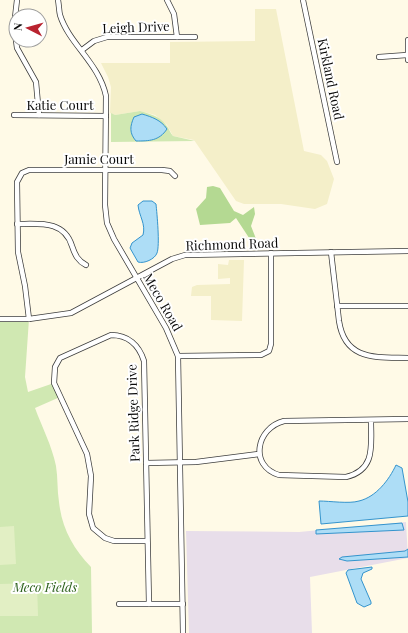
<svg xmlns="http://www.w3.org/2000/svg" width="408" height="633" font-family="'Playfair Display',serif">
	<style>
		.industrial { fill: #e8deea }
		.farmland { fill: #f4efc9 }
		.green { fill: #d0e8b2 }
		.forest { fill: #b4d992 }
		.pitch { fill: #e2efc4 }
		.water { fill: #adddf6; stroke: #3494cd }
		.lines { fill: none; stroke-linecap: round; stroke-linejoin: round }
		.minor-casing { stroke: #3d3d3d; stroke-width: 6 }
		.minor { stroke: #fff; stroke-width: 4.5 }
		.labels { text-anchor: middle; stroke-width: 4; stroke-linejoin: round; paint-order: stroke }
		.street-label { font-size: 13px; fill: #0a0a0a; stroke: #fff }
		.park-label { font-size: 13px; font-style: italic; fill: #2c611c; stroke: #fff }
	</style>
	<rect width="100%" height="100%" fill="#fffae7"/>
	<polygon class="industrial" points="406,522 408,558 310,577 312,633 189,633 186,531 299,532"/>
	<g class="farmland">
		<polygon points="255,9 276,9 304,151 321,155 327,161 334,179 327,204 315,209 281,204 244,204 236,201 194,140 173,136 167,125 155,115 140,111 115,115 110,113 111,87 108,77 101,63 170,63 170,42 255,41"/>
		<polygon points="229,260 244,260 242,321 211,320 211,296 191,296 192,287 197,285 230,284 230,278 218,279 218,264 228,265"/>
	</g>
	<g class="green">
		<path d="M140 111C150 114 160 116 166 125 169 128 170 133 173 136L195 141 111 142V113L115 115Z"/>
		<path d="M0 319H29L25 377 28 392 54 383 60 397 35 408C42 427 52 446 56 466 58 478 57 490 59 502 62 529 73 548 91 567L92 633H0Z"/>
	</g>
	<polygon class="forest" points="213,186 220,188 234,211 243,215 254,207 255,214 251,226 260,249 257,250 236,218 230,223 200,225 196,209 206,198 207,187"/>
	<g class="pitch">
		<polygon points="14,526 16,564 0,565 0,568 0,527"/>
		<polygon points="37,583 38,616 0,616 0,584"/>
	</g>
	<g class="water">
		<path d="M142 114C152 117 161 120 167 129 159 141 149 141 136 141 129 133 130 126 134 117Z"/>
		<path d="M143 201H152L156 204C157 214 160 245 157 253 155 259 144 264 138 262L130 248 132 243 143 235C146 224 139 216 138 205Z"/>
		<path d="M396 465 402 468 408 502V516L321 524 319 501C330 501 349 504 359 501 376 497 389 480 396 465Z"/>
		<polygon points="402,523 404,530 316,534 316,530"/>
		<polygon points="408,549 408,557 347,561 339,559 342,557 405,551"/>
		<polygon points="372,567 372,569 363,573 361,579 371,602 371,604 364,607 357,603 346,573 348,570"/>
	</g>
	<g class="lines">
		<defs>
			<g id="minor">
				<polyline points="17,0 14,26 17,48 36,82 39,115"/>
				<path d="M58 0C59 5 59 11 60 15 69 44 99 63 106 96L105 205 107 223 114 239 166 328 178 356 183 633"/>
				<polyline points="167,0 174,14 177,37"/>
				<polyline points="303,0 337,162"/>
				<polyline points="408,40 408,60"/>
				<polyline points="82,50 94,41 107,37 195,37"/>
				<polyline points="379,57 407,55"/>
				<polyline points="14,115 106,116"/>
				<path d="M17 224C39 224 64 220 72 246 75 255 78 261 86 265"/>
				<path d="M331 252 339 321C345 361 376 357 408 358"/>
				<polyline points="337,306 408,306"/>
				<polyline points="0,319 29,319 71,313 172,259 185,255 408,251"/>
				<polyline points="29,319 25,286 18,252 17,182 22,173 29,170 162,170 170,171 175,176"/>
				<polyline points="178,356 261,355 269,351 271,344 271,253"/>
				<path d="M371 421C371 445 376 470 346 477L279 475C249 466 256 428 284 421L408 419"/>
				<polyline points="146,463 196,462 259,454"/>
				<path d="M147 541H114L105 538 93 528 89 514 91 476 87 454 54 383 55 367 60 358 111 335C128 335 139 345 144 361L149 604"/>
				<polyline points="119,604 183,604"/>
			</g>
		</defs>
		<use href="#minor" class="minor-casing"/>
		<use href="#minor" class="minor"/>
	</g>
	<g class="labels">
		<g class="street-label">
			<text transform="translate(136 27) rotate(-2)" y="5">Leigh Drive</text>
			<text transform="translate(331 79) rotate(78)" y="5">Kirkland Road</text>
			<text x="60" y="110">Katie Court</text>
			<text x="99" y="164">Jamie Court</text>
			<text transform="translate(232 244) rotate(-2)" y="5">Richmond Road</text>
			<text transform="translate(163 302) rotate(60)" y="5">Meco Road</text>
			<text transform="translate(133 413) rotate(-92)" y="5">Park Ridge Drive</text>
		</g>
		<g class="park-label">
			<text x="45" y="592">Meco Fields</text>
		</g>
	</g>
	<g transform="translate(28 28) rotate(276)"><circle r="19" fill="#ffffff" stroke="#9d9d9d"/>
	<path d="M0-3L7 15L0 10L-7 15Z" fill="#b9232f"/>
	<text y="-6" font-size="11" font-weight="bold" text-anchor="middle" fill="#0a0a0a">N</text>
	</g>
</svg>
